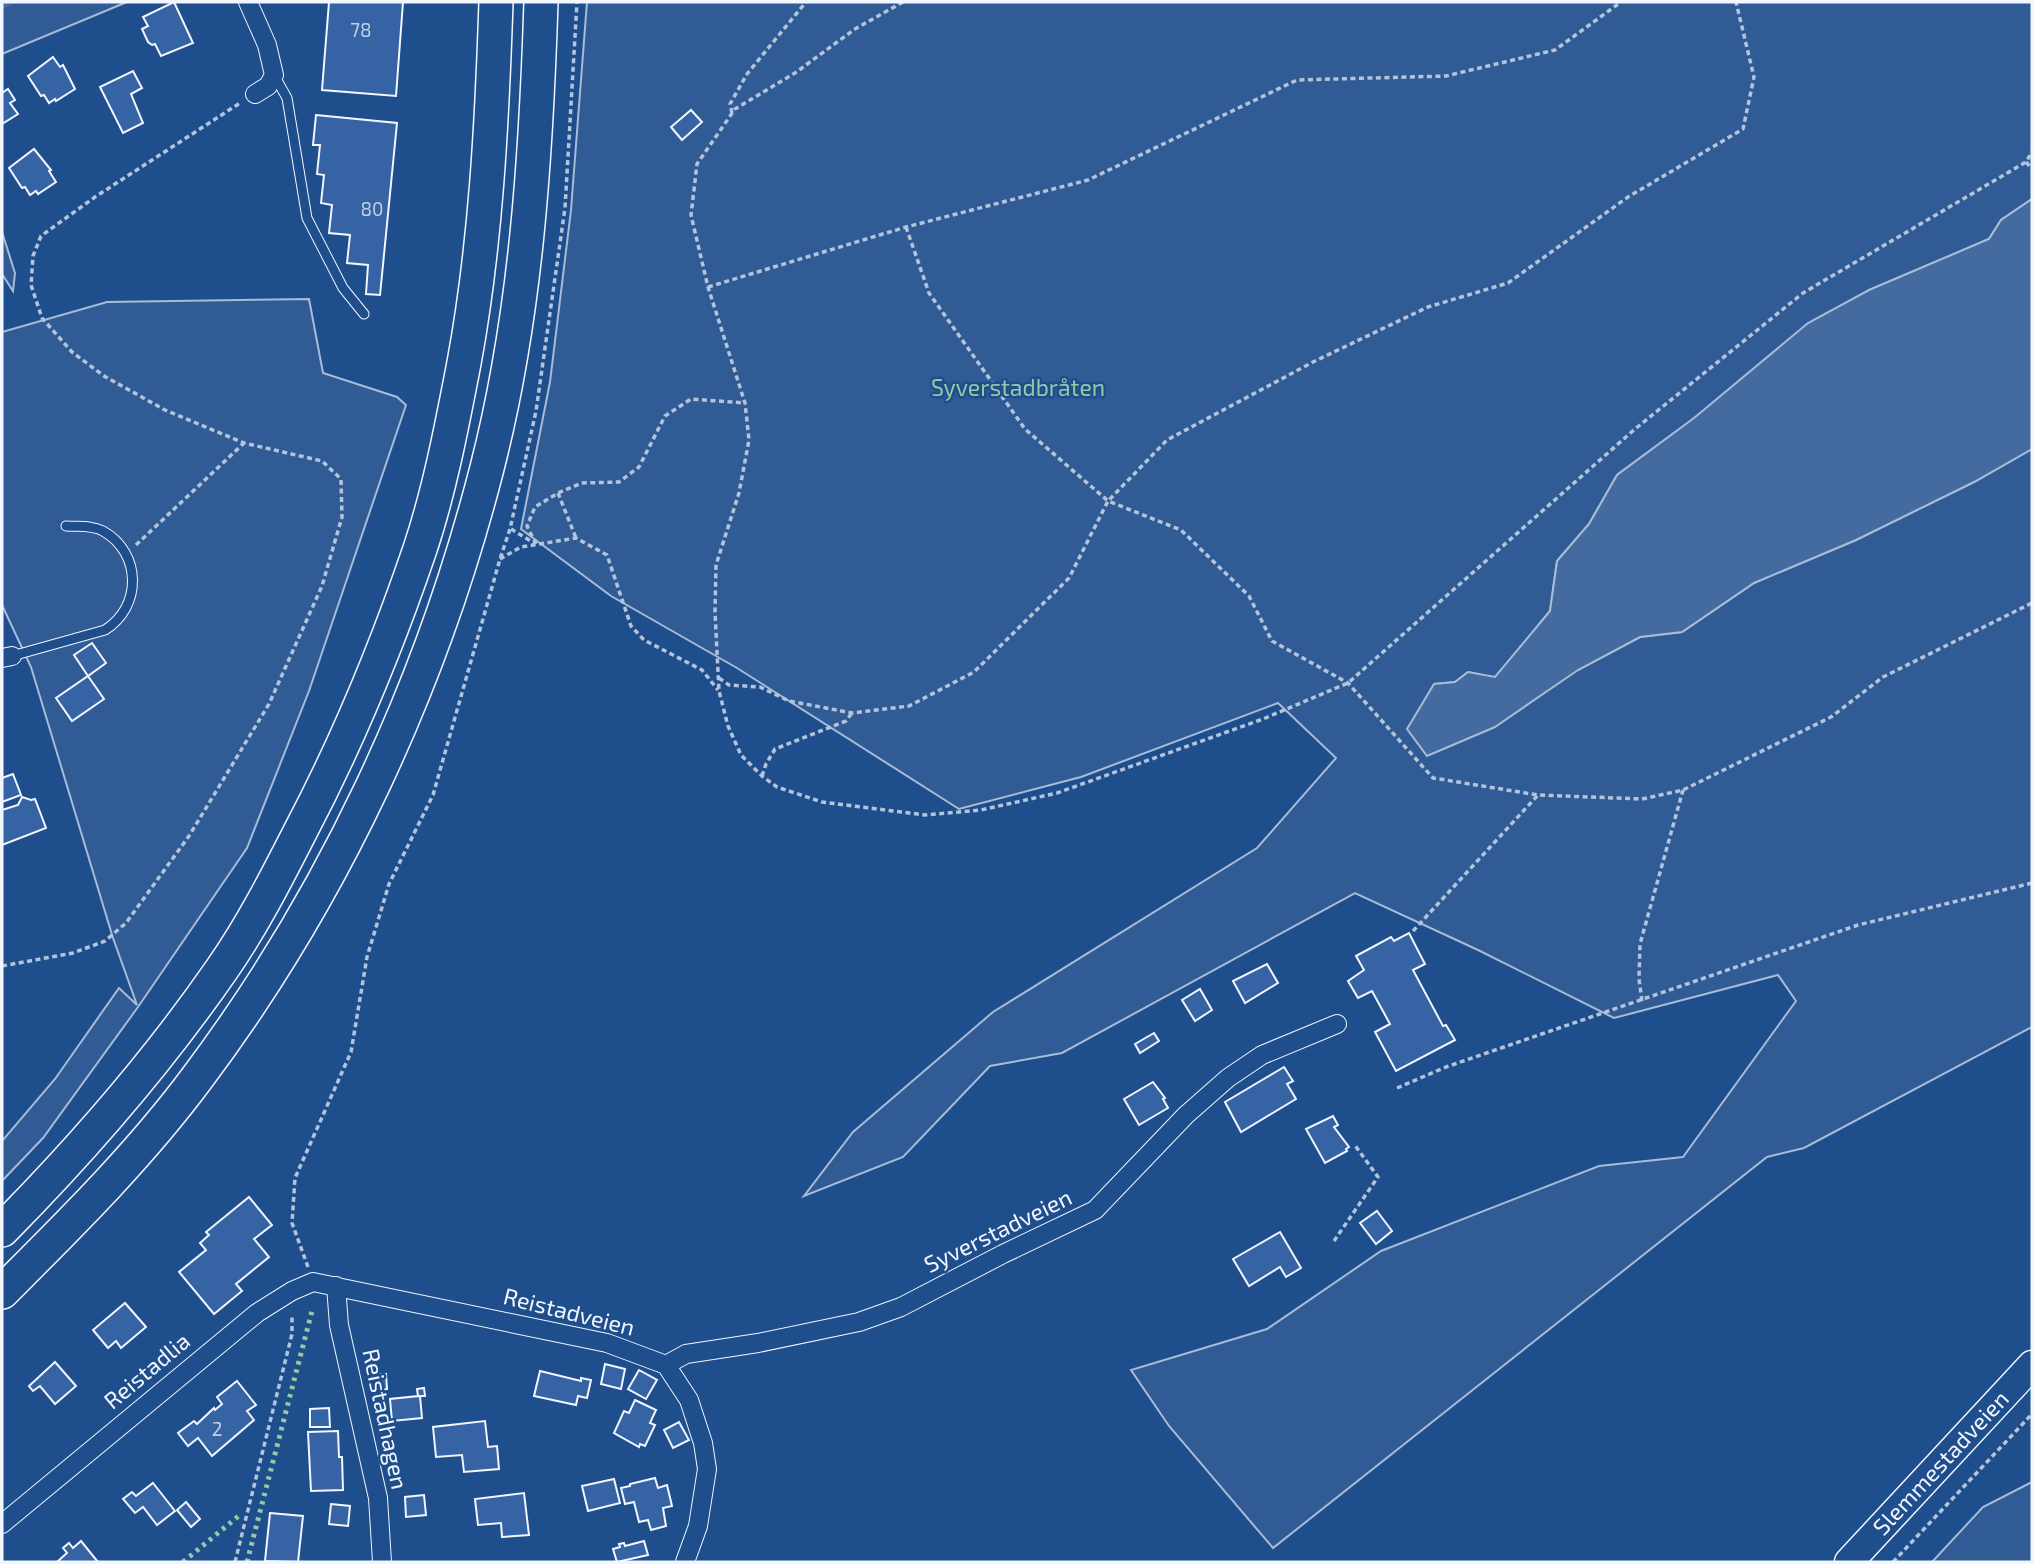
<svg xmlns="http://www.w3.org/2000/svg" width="2034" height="1564" font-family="'Exo 2',sans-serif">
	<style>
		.green { fill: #305b95; stroke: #a8bbd7; stroke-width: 2 }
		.water { fill: #446ba0; stroke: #a8bbd7; stroke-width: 2 }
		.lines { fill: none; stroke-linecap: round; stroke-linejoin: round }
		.stream { stroke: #446ba0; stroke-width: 6 }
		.building { fill: #3563a3; stroke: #f2f6ff; stroke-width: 2 }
		.service-casing { stroke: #f2f6ff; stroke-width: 11 }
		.minor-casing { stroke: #f2f6ff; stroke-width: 20 }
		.primary-casing { stroke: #f2f6ff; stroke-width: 31 }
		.motorway-casing { stroke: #f2f6ff; stroke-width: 36 }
		.path { stroke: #b3c4dc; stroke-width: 3.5; stroke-dasharray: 5 3.5; stroke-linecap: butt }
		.service { stroke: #1f4e8c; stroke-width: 9 }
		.minor { stroke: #1f4e8c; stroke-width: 18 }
		.primary { stroke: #1f4e8c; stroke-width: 28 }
		.motorway { stroke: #1f4e8c; stroke-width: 33 }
		.hedge { stroke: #97c8a6; stroke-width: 5; stroke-dasharray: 3.5 5; stroke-linecap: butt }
		.labels { text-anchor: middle; stroke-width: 5; stroke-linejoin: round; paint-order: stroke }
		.number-label { font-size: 19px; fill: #c3d1e8 }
		.park-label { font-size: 23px; fill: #97c8a6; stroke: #1f4e8c }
		.street-label { font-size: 23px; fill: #f2f6ff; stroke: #1f4e8c }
	</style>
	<rect width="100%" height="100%" fill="#1f4e8c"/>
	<g class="green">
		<polygon points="2,2 127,2 2,54"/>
		<polygon points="587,2 2032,2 2032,199 2001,220 1989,239 1869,290 1617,475 1589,524 1557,561 1550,611 1495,678 1468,672 1455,682 1434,684 1578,670 1640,637 1682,632 1754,583 1856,540 1974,482 2032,449 2032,1027 1804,1148 1767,1157 1273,1548 1169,1426 1131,1370 1267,1329 1381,1251 1599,1166 1683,1157 1796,1001 1778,975 1614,1018 1478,950 1355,893 1062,1053 990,1066 903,1157 804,1196 853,1132 993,1012 1257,848 1336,758 1278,703 1081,777 959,809 737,668 611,596 521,529 550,382 571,210"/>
		<polygon points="2,232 15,273 13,291 2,274"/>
		<polygon points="309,299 323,373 397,397 406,405 309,691 247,848 138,1007 43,1138 2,1181 2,1141 55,1079 119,988 137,1005 113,938 31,667 2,605 2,332 107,302"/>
		<polygon points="2032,1482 2032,1562 1932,1562 1983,1507"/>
	</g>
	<polygon class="water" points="2032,199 2032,449 1974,482 1856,540 1754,583 1682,632 1640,637 1578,670 1495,727 1427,756 1407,729 1434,684 1455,682 1468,672 1495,677 1550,611 1557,561 1589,524 1617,475 1694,418 1808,323 1869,290 1989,239 2001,220"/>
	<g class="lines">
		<polyline class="stream" points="2,6 11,2"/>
	</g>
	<g class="building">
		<polygon points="174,2 193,43 161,56 155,44 152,45 148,42 142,29 148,26 143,17"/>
		<polygon points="329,2 403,2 396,96 322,90"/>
		<polygon points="53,57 60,67 63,65 75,89 56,101 55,99 49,103 44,95 41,96 28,76"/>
		<polygon points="133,71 142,88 131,94 143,123 123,133 100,87"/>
		<polygon points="8,89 15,100 10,103 18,114 2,124 2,93"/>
		<polygon points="691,110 702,122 682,140 671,127"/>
		<polygon points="316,115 397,123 380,295 366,294 368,265 347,263 350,235 329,233 332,205 321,203 324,175 317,174 320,145 313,145"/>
		<polygon points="34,149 51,170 49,171 56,182 38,194 36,191 30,195 25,187 22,188 9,168"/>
		<polygon points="92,643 106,663 88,676 74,655"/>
		<polygon points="88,676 104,699 72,721 56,698"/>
		<polygon points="13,774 21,795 2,802 2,778"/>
		<polygon points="22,797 31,800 35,799 46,828 2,845 2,810 18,805"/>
		<polygon points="1409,933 1425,964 1413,970 1443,1026 1446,1025 1455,1040 1396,1071 1375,1032 1390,1024 1372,991 1358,998 1348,981 1364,970 1356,956 1391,937 1394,941"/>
		<polygon points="1267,964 1278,983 1245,1003 1233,981"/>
		<polygon points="1200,989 1212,1010 1195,1021 1182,1000"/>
		<polygon points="1154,1033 1159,1041 1140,1053 1135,1044"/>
		<polygon points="1284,1067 1293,1081 1287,1084 1296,1099 1241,1132 1225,1102"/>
		<polygon points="1153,1082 1165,1098 1163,1099 1168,1108 1139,1125 1124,1099"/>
		<polygon points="1333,1116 1338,1125 1334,1127 1349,1147 1346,1149 1347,1151 1325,1163 1306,1129"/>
		<polygon points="249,1197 272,1225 254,1239 269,1257 236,1284 242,1291 214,1314 179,1272 206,1250 200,1243 209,1235 206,1232"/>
		<polygon points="1377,1211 1392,1231 1376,1244 1360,1223"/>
		<polygon points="1280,1232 1301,1268 1286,1277 1280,1267 1249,1286 1233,1259"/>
		<polygon points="125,1303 146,1327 121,1348 116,1341 108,1348 93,1330"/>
		<polygon points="55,1362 76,1386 55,1404 40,1386 33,1391 29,1386"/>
		<polygon points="605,1364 625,1369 621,1389 601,1384"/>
		<polygon points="639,1370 657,1380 646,1399 628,1389"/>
		<polygon points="540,1371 581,1381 581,1378 591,1380 587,1398 578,1396 576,1405 534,1396"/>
		<polygon points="386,1374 387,1389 371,1390 370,1375"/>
		<polygon points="237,1381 256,1405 247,1411 254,1420 212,1456 198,1438 188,1446 178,1433 194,1421 197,1424 214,1408 215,1410 222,1404 217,1397"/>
		<polygon points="424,1388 425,1396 420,1396 422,1418 392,1421 390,1399 418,1396 417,1389"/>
		<polygon points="635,1400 656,1410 650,1423 655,1425 645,1446 640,1444 639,1447 614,1433 624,1411 629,1413"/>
		<polygon points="329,1408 330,1427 310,1427 310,1409"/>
		<polygon points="485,1421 488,1447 497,1446 499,1469 464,1472 462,1455 436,1457 433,1427"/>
		<polygon points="679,1422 689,1440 673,1448 664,1430"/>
		<polygon points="338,1431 339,1457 342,1457 343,1490 311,1491 308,1432"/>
		<polygon points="655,1478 658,1488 667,1485 672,1506 663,1508 666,1526 651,1530 648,1520 639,1522 634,1502 625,1504 621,1488 630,1486 630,1484"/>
		<polygon points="614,1479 620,1503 588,1511 582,1486"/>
		<polygon points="153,1483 175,1511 157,1525 143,1507 135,1513 123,1499 132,1492 136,1496"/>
		<polygon points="524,1493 529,1535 502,1537 501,1523 478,1525 475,1499"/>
		<polygon points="424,1495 426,1515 406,1517 405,1497"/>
		<polygon points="186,1502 200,1519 191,1527 177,1510"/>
		<polygon points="331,1504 350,1506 348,1526 329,1524"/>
		<polygon points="270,1513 303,1516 298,1562 265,1561"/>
		<polygon points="81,1541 98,1562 57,1562 67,1553 63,1548 69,1543 73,1548"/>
		<polygon points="644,1541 648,1555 617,1562 613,1549 620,1547 619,1544 624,1543 625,1546"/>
	</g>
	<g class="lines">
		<defs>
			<g id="service">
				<polyline points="274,75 287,98 307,218 343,288 364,314"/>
				<path d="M12 656 105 630C142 607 142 553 103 531 92 525 78 527 66 526"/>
			</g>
			<g id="minor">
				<polyline points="248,2 267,45 274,75 268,86 255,94"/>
				<polyline points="2,658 12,656"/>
				<polyline points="336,1286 339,1325 378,1498 382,1562"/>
				<polyline points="666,1365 686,1354 758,1343 859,1322 901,1307 1003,1254 1095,1210 1186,1115 1228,1078 1262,1055 1337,1024"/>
				<polyline points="2,1524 257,1313 292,1291 313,1282 607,1343 666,1365 689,1400 703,1443 707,1469 698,1526 685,1562"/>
			</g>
			<g id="primary">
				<path id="s1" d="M1849 1562 2032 1365"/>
			</g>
			<g id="motorway">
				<path d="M2 1230C82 1149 157 1063 222 969 252 926 276 879 300 832 348 741 387 646 420 549 440 489 452 425 464 363 486 244 492 122 496 2"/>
				<path d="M2 1292C70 1224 139 1156 197 1078 333 897 431 687 487 468 526 316 536 158 541 2"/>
			</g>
		</defs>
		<use href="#service" class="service-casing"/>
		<use href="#minor" class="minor-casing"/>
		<use href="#primary" class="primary-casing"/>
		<use href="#motorway" class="motorway-casing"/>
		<g class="path">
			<polyline points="903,2 855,29 795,73 735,109 697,164 691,215 708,287 745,403 749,440 739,493 716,565 715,612 719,691 728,726 741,755 762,776 777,787 822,802 925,815 981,810 1057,793 1263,719 1348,683 1635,429 1803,293 2026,162 2032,152"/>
			<polyline points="732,113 730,104 747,74 806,2"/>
			<polyline points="2026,162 2032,169"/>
			<polyline points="906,227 929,293 1025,429 1108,501 1167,440 1315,361 1428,307 1508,283 1628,197 1743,129 1754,77 1736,2"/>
			<polyline points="708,287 906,227 1088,180 1297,80 1446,76 1555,50 1621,2"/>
			<polyline points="558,493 576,538"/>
			<polyline points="511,529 534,543"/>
			<polyline points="536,544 527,526 535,507 558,493 582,483 619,482 639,467 665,416 691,399 745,403"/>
			<polyline points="136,545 244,443"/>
			<polyline points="500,559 521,547 576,538 607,555 631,626 644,640 702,670 718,690"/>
			<polyline points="719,678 729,685 760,687 789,701 852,713 909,706 974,672 1069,578 1108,501 1181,530 1249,596 1272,641 1348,683 1433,778 1538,795 1642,799 1683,790 1831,717 1883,677 2032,603"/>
			<polyline points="762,776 766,764 775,749 846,721 852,713"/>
			<polyline points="1413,931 1538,795"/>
			<polyline points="2,966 73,953 105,941 126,923 189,836 269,704 322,586 342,517 341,479 322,461 244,443 165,410 104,376 72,352 42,318 31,285 33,256 41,236 95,197 240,103"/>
			<polyline points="1642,1001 1639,979 1640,944 1683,790"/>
			<polyline points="1397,1088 1446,1067 1858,925 2032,883"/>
			<polyline points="1334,1241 1378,1177 1354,1144"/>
			<polyline points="308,1267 292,1223 295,1178 351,1052 367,957 389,884 433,795 500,559 510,529 536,411 565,208 577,2"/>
			<polyline points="235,1562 292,1334 292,1314"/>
			<polyline points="1893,1562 2032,1414"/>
		</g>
		<use href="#service" class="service"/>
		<use href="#minor" class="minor"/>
		<use href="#primary" class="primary"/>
		<use href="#motorway" class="motorway"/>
		<g class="hedge">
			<polyline points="183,1562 241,1514"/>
			<polyline points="247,1562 312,1311"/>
		</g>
	</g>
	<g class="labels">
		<g class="number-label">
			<text x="361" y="37">78</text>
			<text x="372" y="216">80</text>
			<text x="217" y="1436">2</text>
		</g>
		<g class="park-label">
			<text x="1018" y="396">Syverstadbråten</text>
		</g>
		<g class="street-label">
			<text transform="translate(998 1231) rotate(-26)" y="8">Syverstadveien</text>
			<text transform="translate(569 1312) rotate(14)" y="8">Reistadveien</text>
			<text transform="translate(147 1371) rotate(-40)" y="8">Reistadlia</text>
			<text transform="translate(385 1419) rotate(78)" y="8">Reistadhagen</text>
			<text dy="8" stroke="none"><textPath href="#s1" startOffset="135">Slemmestadveien</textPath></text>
		</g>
	</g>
	<rect width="2034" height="1564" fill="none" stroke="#f2f6ff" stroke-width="7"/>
</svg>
